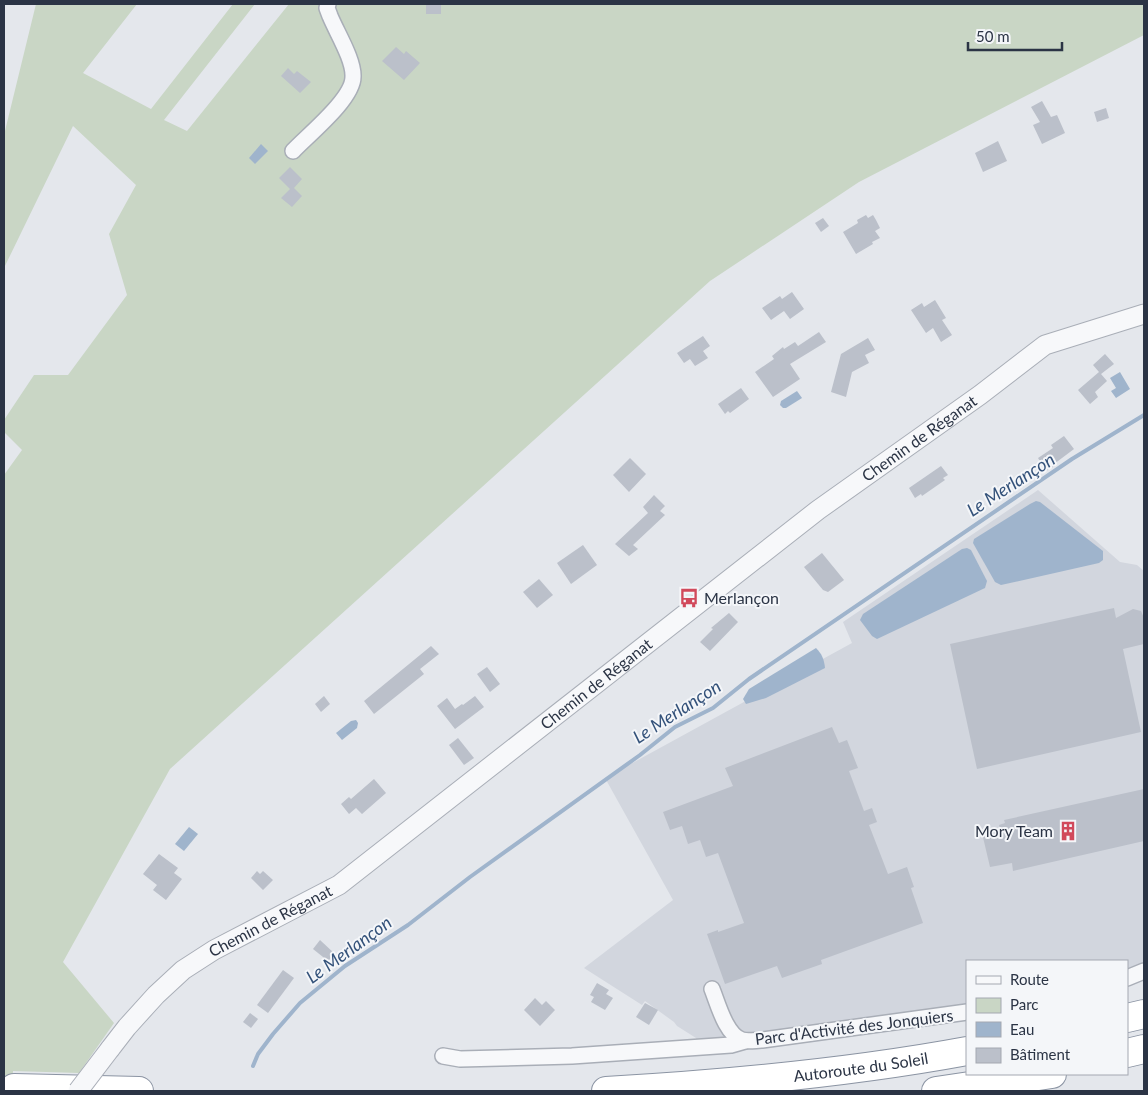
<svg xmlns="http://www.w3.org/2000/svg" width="1148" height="1095" font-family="Lato,sans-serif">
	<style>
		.built { fill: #d2d6de }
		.green { fill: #c9d6c5 }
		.water { fill: #9fb4cc }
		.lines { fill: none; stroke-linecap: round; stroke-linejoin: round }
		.stream { stroke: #9fb4cc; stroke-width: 4 }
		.building { fill: #bbc0ca }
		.minor-casing { stroke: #a9aeb7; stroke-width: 18 }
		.tertiary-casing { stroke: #a9aeb7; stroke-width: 21 }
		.motorway-casing { stroke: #8b94a3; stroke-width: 30 }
		.minor { stroke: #f7f8fa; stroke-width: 15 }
		.tertiary { stroke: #f7f8fa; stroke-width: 19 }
		.motorway { stroke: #fff; stroke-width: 28 }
		.tertiary-bridge-casing { stroke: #a9aeb7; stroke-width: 21; stroke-linecap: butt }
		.tertiary-bridge { stroke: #f7f8fa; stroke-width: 19 }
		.labels { text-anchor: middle; stroke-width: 4; stroke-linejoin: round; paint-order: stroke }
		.street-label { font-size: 16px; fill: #2b3445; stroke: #f4f6f9 }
		.poi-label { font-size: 16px; fill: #2b3445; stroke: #f4f6f9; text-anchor: start }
		.water-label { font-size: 18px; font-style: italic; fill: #34527a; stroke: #f4f6f9 }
	</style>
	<rect width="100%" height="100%" fill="#e4e7ec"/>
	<polygon class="built" points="1038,490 1120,562 1137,565 1144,571 1144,970 1127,974 1127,961 967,961 967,1008 697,1044 696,1038 677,1026 674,1022 645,1001 642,1005 584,968 673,900 605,778 852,643 843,622"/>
	<polygon class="green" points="36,4 137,4 83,73 151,109 233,4 255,4 164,120 187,131 289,4 1144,4 1144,35 859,182 710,281 170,769 63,962 114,1023 79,1073 13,1071 12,1091 4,1091 4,475 22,450 4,432 4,420 34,375 68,375 127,295 109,234 136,185 73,126 4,268 4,135"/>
	<g class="water">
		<polygon points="261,144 268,151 255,164 249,158"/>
		<polygon points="1120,372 1130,389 1116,398 1111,391 1116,388 1110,378"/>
		<polygon points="797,391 802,398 786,408 783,408 780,405 781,401"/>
		<polygon points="1036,501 1040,502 1103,551 1103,560 1099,563 1001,585 995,582 973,543 974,539 1030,504"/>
		<polygon points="967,548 971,550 987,581 985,588 877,639 872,636 860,620 863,614 962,549"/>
		<path d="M816 648C822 654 824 659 825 668L766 698 746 704 743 699 749 689Z"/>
		<polygon points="356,720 358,723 357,728 342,740 336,733 351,721"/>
		<polygon points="189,827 198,834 184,851 175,844"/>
	</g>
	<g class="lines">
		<polyline class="stream" points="253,1066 258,1054 273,1034 300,1003 345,966 408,925 470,877 640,755 675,727 713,708 749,679 1072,459 1144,415"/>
	</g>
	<g class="building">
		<rect x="426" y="4" width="15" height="10"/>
		<polygon points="396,47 404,54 406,51 420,63 404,80 382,61"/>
		<polygon points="288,68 294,74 297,71 311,82 300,93 281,76"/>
		<polygon points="1042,101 1051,117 1057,115 1065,133 1042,144 1033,125 1040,122 1031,107"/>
		<polygon points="1106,108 1109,118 1097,122 1094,112"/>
		<polygon points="998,141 1007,161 983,172 975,153"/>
		<polygon points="290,167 302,179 294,188 302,196 292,207 281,198 290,189 279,178"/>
		<polygon points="866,215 868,218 873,215 876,220 880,228 875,231 880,238 872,242 873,244 856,254 843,232 858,223 857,220"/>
		<polygon points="823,218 829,226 821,232 815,223"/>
		<polygon points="792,292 804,309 790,319 784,311 771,320 762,308 780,296 782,299"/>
		<polygon points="935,300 946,318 942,320 952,335 941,342 933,328 926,333 911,310 922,303 924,307"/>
		<polygon points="819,332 826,342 790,364 800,379 773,397 755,372 774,359 772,356 783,347 784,349 795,342 798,346"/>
		<polygon points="703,336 710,346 703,351 708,358 695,366 690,359 684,363 677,353"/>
		<polygon points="868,338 875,350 865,355 869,363 852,372 846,397 831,392 841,354"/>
		<polygon points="1105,354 1114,364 1101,374 1107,381 1095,392 1098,397 1090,404 1078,390 1099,372 1093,365"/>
		<polygon points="741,388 749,399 730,413 728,411 725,414 718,404"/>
		<polygon points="1064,436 1074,449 1054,464 1055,466 1046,471 1038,458 1053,448 1051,445"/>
		<polygon points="630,458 646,474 629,492 613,475"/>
		<polygon points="941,466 948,475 943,478 945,480 922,496 921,494 915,498 909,488"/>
		<polygon points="654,495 665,506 660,511 665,515 633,545 638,549 629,556 615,544 648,513 643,507"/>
		<polygon points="583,545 597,565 571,584 557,563"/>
		<polygon points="822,553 844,580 828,592 823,590 804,567"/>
		<polygon points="539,579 553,595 537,608 523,592"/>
		<polygon points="1114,608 1116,618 1133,609 1141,611 1144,618 1144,644 1123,649 1141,732 977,769 950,644"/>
		<polygon points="729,613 738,622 710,651 700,642 713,629 711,628"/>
		<polygon points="431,646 439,654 420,669 424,674 374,714 364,701"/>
		<polygon points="487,667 500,684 490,692 477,674"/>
		<polygon points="324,696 330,704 321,712 315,704"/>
		<polygon points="475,696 484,707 455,729 437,706 447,698 455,709 462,704 463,705"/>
		<polygon points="832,727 839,743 847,740 858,768 849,771 864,811 872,808 877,822 869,825 888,874 907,867 914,887 911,888 923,923 821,960 822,964 782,978 777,966 725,984 707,934 718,930 718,932 744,923 718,853 706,857 700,840 688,844 682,826 670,830 663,812 733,786 725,768"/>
		<polygon points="458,738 474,758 464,765 449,745"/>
		<polygon points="374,779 386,793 362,814 356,808 349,814 341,804 349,797 351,799"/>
		<polygon points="1144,789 1144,841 1013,871 1012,863 990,867 982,833 1000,829 999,825 1005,823 1004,820"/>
		<polygon points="159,854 178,868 174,873 182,879 166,900 153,890 157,885 143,874"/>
		<polygon points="257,871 260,874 263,871 273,880 263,890 251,878"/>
		<polygon points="320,940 335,954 328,961 313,949"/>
		<polygon points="283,970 294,978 268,1013 257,1005"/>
		<polygon points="597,983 609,990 606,994 613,998 605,1010 591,1002 594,997 590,995"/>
		<polygon points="535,998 542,1005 546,1001 555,1010 540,1026 524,1010"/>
		<polygon points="645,1003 658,1010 649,1025 636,1017"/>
		<polygon points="250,1013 258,1019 251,1028 243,1022"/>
	</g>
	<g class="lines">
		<defs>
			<g id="minor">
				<path d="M293 151C308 135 353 99 353 77 354 60 337 33 330 16L327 8 328 4"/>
				<polyline points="1127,978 1144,971"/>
				<path d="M712 989C718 1004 726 1035 742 1040 748 1042 756 1040 762 1040L967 1012"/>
				<polyline points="443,1056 460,1059 572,1056 731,1045 745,1041"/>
			</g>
			<g id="tertiary">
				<path id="s1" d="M110 1049 127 1027 156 995 183 970 214 950 339 885 818 510 980 395 1045 345 1144 314"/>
			</g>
			<g id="motorway">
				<polyline points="1127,1018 1144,1014"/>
				<polyline points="1127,1053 1144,1049"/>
				<polyline points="14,1088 139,1091"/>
				<path id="s2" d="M606 1091C727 1084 848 1073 967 1051"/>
				<polyline points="936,1091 1052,1074"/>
			</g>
		</defs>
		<use href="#minor" class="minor-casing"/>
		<use href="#tertiary" class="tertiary-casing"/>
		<use href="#motorway" class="motorway-casing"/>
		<use href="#minor" class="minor"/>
		<use href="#tertiary" class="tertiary"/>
		<use href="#motorway" class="motorway"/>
		<defs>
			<polyline id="tertiary-bridge" points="78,1091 110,1049"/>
		</defs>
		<use href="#tertiary-bridge" class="tertiary-bridge-casing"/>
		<use href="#tertiary-bridge" class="tertiary-bridge"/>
	</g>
	<defs>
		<symbol id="bus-bare" viewBox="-9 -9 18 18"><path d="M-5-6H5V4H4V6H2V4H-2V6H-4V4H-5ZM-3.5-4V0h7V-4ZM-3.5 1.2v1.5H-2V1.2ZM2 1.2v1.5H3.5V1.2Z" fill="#d1495b" stroke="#f4f6f9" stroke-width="2.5" paint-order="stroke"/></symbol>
		<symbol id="building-bare" viewBox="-9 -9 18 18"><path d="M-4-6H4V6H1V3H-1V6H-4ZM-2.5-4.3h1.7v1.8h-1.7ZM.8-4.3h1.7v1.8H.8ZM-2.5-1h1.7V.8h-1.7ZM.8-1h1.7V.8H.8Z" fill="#d1495b" stroke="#f4f6f9" stroke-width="2.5" paint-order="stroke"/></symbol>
	</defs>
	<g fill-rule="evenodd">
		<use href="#bus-bare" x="675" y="584" width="28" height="28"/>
		<use href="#building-bare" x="1054" y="817" width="28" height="28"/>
	</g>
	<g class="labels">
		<g class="street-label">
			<text dy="6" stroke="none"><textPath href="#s1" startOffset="1018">Chemin de Réganat</textPath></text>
			<text dy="6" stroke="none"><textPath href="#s1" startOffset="612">Chemin de Réganat</textPath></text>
			<text dy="6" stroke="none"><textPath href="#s1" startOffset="208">Chemin de Réganat</textPath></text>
			<text transform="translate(854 1027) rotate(-7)" y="6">Parc d'Activité des Jonquiers</text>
			<text dy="6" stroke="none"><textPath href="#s2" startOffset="256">Autoroute du Soleil</textPath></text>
		</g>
		<g class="poi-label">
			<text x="704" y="604">Merlançon</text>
			<text x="1053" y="837" text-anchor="end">Mory Team</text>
		</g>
		<g class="water-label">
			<text transform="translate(1011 485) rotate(-33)" y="6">Le Merlançon</text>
			<text transform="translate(677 712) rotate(-33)" y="6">Le Merlançon</text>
			<text transform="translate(349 950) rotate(-36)" y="6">Le Merlançon</text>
		</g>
	</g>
	<rect width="1148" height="1095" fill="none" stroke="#2b3445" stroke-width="10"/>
	<rect x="966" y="960" width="162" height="115" fill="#f4f6f9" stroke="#a4a8b1"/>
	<rect x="976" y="976" width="25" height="8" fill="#f7f8fa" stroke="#a4a8b1"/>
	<text x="1010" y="985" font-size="15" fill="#2b3445">Route</text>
	<rect x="976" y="998" width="25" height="15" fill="#c9d6c5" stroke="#a4a8b1"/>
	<text x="1010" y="1010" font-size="15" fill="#2b3445">Parc</text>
	<rect x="976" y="1022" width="25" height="15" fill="#9fb4cc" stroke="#a4a8b1"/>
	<text x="1010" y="1035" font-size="15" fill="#2b3445">Eau</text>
	<rect x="976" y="1048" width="25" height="15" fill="#bbc0ca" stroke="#a4a8b1"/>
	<text x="1010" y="1060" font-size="15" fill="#2b3445">Bâtiment</text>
	<path d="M968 42v8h94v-8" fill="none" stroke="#2b3445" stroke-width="2.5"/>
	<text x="976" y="42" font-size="15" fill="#2b3445" stroke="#f4f6f9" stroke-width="4" paint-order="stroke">50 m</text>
</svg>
